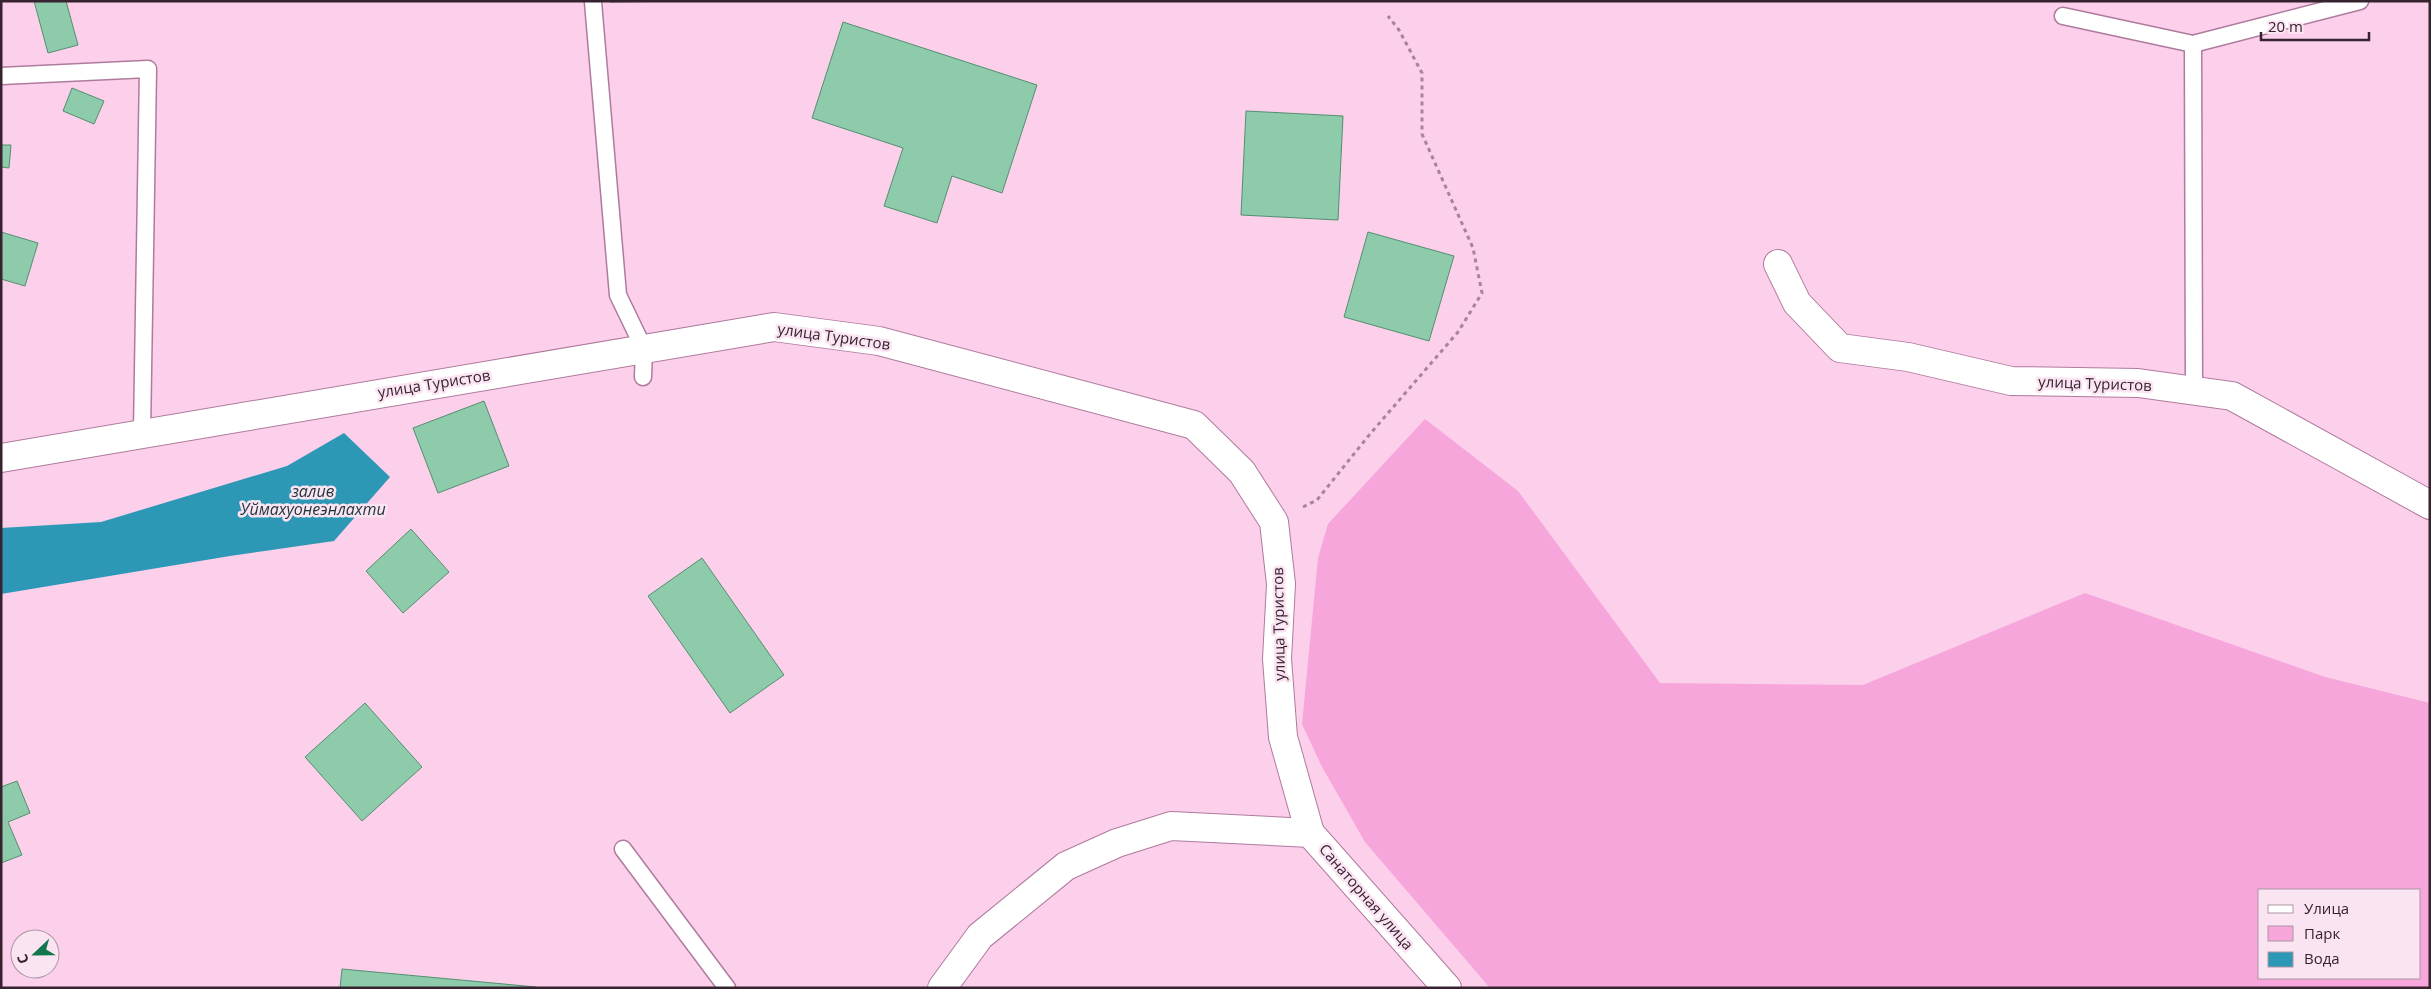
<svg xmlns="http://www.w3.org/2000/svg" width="2431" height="989" font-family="'Open Sans',sans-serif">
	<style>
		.green { fill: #f6a6db; fill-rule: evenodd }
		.water { fill: #2c98b5 }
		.building { fill: #8ecbaa; stroke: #538f70 }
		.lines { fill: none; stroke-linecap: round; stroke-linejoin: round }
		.service-casing { stroke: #af7b9d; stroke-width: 19 }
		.minor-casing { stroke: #af7b9d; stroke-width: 30 }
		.path { stroke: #a6849a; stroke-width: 3; stroke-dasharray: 4 4; stroke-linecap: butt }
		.service { stroke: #fff; stroke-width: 16 }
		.minor { stroke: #fff; stroke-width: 28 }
		.labels { text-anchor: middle; stroke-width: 5; stroke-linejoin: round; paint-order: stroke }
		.street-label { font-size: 15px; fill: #372230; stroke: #fbe4f2 }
		.water-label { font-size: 16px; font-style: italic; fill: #1c333a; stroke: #fbe4f2 }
	</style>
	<rect width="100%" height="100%" fill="#fccfeb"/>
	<path class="green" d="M1425 419 1518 491 1660 683 1863 685 2085 593 2325 677 2430 703V988H1490L1365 842 1321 765 1302 724 1318 558 1328 524ZM2260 890H2420V978H2260Z"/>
	<polygon class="water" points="344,433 390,477 334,541 230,556 1,594 1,528 101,522 287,466"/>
	<g class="building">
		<polygon points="34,1 66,1 78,45 48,53"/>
		<polygon points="610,1 696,1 610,2"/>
		<polygon points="843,22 1037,85 1002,193 952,176 937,223 884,206 903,148 812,118"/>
		<polygon points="72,88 104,101 94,124 63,111"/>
		<polygon points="1246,111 1343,116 1338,220 1241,215"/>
		<polygon points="1,145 11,145 9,168 1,167"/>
		<polygon points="1,232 38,243 25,286 1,279"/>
		<polygon points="1368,232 1454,256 1429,341 1344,317"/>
		<polygon points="484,401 509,466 438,493 413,428"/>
		<polygon points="411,529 449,572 403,613 366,571"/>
		<polygon points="702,558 784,675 730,713 648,596"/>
		<polygon points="365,703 422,767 362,821 305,757"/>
		<polygon points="17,781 30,813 8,822 22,855 1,863 1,787"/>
		<polygon points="342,969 536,987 536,988 340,988"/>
	</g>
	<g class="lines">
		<defs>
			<g id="service">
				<polyline points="593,2 618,295 644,349 643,377"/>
				<polyline points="2063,16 2193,44 2194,391"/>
				<polyline points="2193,44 2360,1"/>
				<polyline points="1,76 148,69 142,432"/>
				<polyline points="623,849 727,988"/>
			</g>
			<g id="minor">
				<polyline points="1778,264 1797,303 1840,348 1908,357 2011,381 2138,383 2232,396 2430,505"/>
				<polyline points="1,458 774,327 879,341 1194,425 1242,472 1274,522 1281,584 1277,659 1283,737 1310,833"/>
				<polyline points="942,988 980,936 1066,866 1117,843 1171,826 1310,833 1447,988"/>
			</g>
		</defs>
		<use href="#service" class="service-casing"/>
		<use href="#minor" class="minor-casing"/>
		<polyline class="path" points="1303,507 1317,500 1370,434 1458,332 1482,293 1473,248 1422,134 1422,73 1399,30 1388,16"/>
		<use href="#service" class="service"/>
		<use href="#minor" class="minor"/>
	</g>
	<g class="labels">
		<g class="street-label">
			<text transform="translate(834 337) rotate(8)" y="5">улица Туристов</text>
			<text transform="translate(434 384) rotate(-9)" y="5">улица Туристов</text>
			<text transform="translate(2095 384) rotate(2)" y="5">улица Туристов</text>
			<text transform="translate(1279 624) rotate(-91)" y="5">улица Туристов</text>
			<text transform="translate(1366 897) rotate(49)" y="5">Санаторная улица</text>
		</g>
		<g class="water-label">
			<text x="313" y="497">залив<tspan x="313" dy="18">Уймахуонеэнлахти</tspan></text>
		</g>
	</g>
	<rect width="2431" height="989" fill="none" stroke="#372230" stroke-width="5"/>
	<rect x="2258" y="889" width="162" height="90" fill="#fbe4f2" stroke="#ad96a4"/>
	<rect x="2268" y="905" width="25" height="8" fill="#ffffff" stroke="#ad96a4"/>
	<text x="2304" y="914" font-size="15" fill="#372230">Улица</text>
	<rect x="2268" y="926" width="25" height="15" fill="#f6a6db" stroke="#ad96a4"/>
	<text x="2304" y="939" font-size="15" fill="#372230">Парк</text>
	<rect x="2268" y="952" width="25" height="15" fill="#2c98b5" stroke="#ad96a4"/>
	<text x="2304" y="964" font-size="15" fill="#372230">Вода</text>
	<g transform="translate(35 954) rotate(248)"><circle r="24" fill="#fbe4f2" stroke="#ad96a4"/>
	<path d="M0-4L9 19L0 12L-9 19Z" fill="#11774f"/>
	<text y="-8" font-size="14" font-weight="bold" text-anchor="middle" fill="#372230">С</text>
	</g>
	<path d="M2261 32v8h108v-8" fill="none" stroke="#372230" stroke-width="2.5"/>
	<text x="2268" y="32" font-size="15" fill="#372230" stroke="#fbe4f2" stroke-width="4" paint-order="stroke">20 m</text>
</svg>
